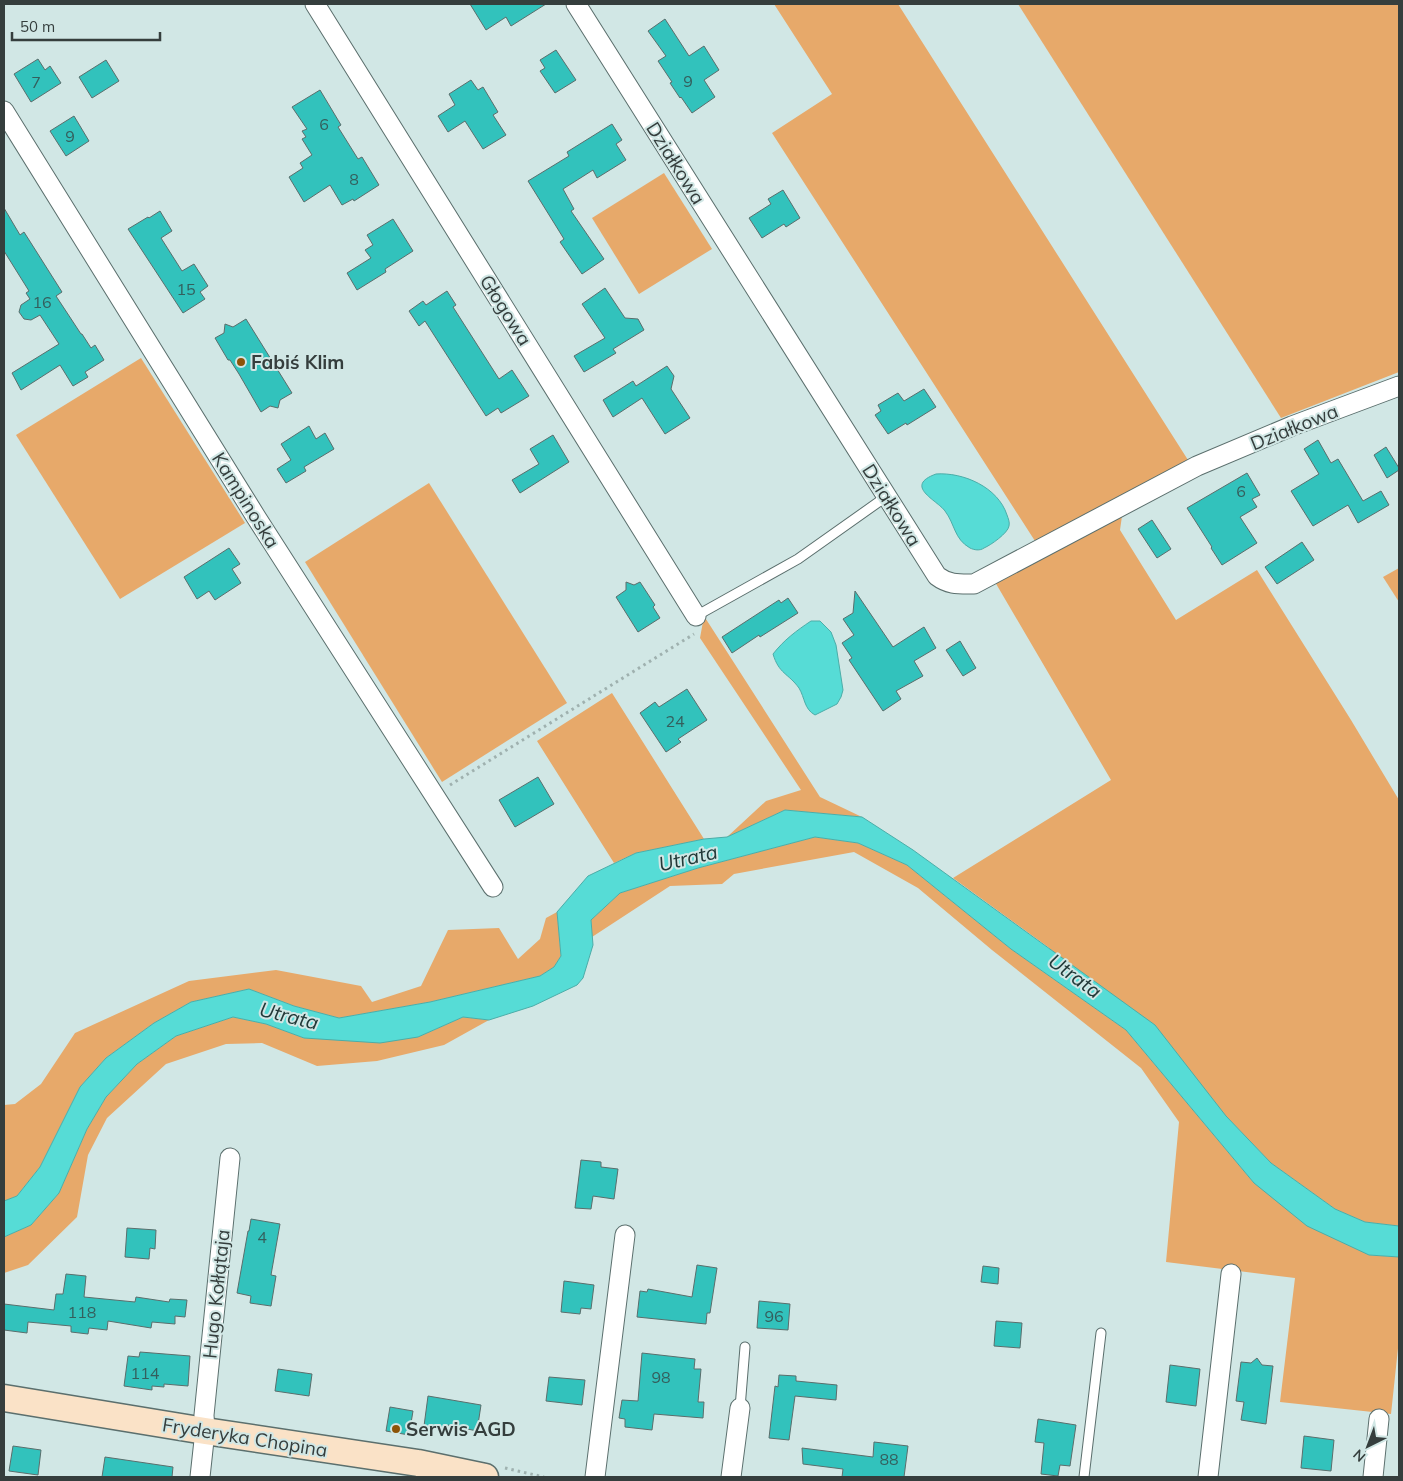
<svg xmlns="http://www.w3.org/2000/svg" width="1403" height="1481" font-family="Mulish,sans-serif">
	<style>
		.green { fill: #e7a96a }
		.water { fill: #56dcd6; stroke: #4cada8 }
		.building { fill: #32c2bc; stroke: #5a6e6c }
		.lines { fill: none; stroke-linecap: round; stroke-linejoin: round }
		.service-casing { stroke: #5b6f6d; stroke-width: 11 }
		.minor-casing { stroke: #5b6f6d; stroke-width: 21 }
		.secondary-casing { stroke: #5b6f6d; stroke-width: 29 }
		.path { stroke: #9fb1af; stroke-width: 3; stroke-dasharray: 2.5 4; stroke-linecap: butt }
		.service { stroke: #fff; stroke-width: 9 }
		.minor { stroke: #fff; stroke-width: 19 }
		.secondary { stroke: #fae2c7; stroke-width: 26 }
		.poi-dot { fill: #8c5408; stroke: #d1e7e5; stroke-width: 2 }
		.labels { text-anchor: middle; stroke-width: 4; stroke-linejoin: round; paint-order: stroke }
		.number-label { font-size: 16px; fill: #345f5d }
		.street-label { font-size: 19px; fill: #353e3d; stroke: #d1e7e5 }
		.poi-label { font-size: 19px; font-weight: bold; fill: #353e3d; stroke: #d1e7e5; text-anchor: start }
		.water-label { font-size: 20px; font-style: italic; fill: #223938; stroke: #d1e7e5 }
	</style>
	<rect width="100%" height="100%" fill="#d1e7e5"/>
	<g class="green">
		<polygon points="774,4 898,4 1188,460 1035,541 772,133 832,94"/>
		<polygon points="1018,4 1399,4 1399,372 1281,418"/>
		<polygon points="664,173 712,249 639,294 592,218"/>
		<polygon points="141,358 245,523 120,599 16,435"/>
		<polygon points="429,483 567,703 442,782 305,562"/>
		<polygon points="1122,516 1120,530 1176,620 1257,570 1351,720 1399,800 1399,1226 1365,1222 1335,1209 1271,1163 1226,1116 1048,947 953,878 1111,780 995,582"/>
		<polygon points="1399,568 1399,602 1383,577"/>
		<polygon points="704,616 820,797 862,817 785,810 727,837 766,801 801,790 700,638"/>
		<polygon points="612,693 704,839 636,853 614,863 537,741"/>
		<polygon points="815,837 858,843 907,865 1011,949 1126,1030 1254,1183 1369,1255 1399,1257 1399,1339 1391,1414 1280,1402 1295,1278 1166,1262 1179,1122 1141,1068 992,950 918,888 854,852 734,874 722,884 670,886 592,937 591,920 620,893 698,868"/>
		<polygon points="557,912 561,956 554,967 540,976 430,1002 339,1018 294,1006 249,989 191,1002 154,1023 106,1058 80,1087 40,1167 17,1196 4,1201 4,1105 15,1104 41,1084 75,1033 189,981 276,970 361,986 372,1002 421,986 448,930 499,928 518,959 540,939 546,918"/>
		<polygon points="233,1017 266,1024 304,1038 418,1037 463,1017 489,1020 444,1045 377,1061 317,1066 262,1043 226,1044 166,1064 107,1118 88,1155 77,1217 28,1265 4,1273 4,1237 31,1225 59,1193 87,1129 106,1097 137,1064 176,1036"/>
	</g>
	<g class="water">
		<path d="M936 474C963 472 998 487 1007 515 1008 518 1010 522 1009 526 1008 533 991 545 984 548 980 551 974 550 970 548 954 539 955 524 945 511 937 500 903 486 936 474Z"/>
		<path d="M811 621H820L831 632 836 645 843 690 841 697 837 704 815 715C804 709 805 698 799 688 788 673 779 674 773 654 784 640 796 631 811 621Z"/>
		<polygon points="785,810 862,817 913,850 1155,1025 1226,1116 1271,1163 1335,1209 1365,1222 1399,1226 1399,1257 1369,1255 1307,1226 1254,1183 1126,1030 1011,949 907,865 858,843 815,837 698,868 620,893 591,920 593,945 583,978 577,985 533,1006 489,1020 463,1017 418,1037 380,1043 304,1038 266,1024 233,1017 176,1036 137,1064 106,1097 87,1129 59,1193 31,1225 4,1237 4,1201 17,1196 40,1167 80,1087 106,1058 154,1023 191,1002 249,989 294,1006 339,1018 430,1002 540,976 554,967 561,956 557,912 588,876 636,853 704,839 727,837"/>
	</g>
	<g class="building">
		<polygon points="470,4 546,4 511,26 506,17 486,30"/>
		<polygon points="665,19 689,56 704,46 719,70 704,80 715,97 692,113 681,97 680,98 670,83 672,82 658,61 666,56 648,31"/>
		<polygon points="556,50 576,80 555,93 540,71 545,68 540,60"/>
		<polygon points="38,59 45,70 50,66 61,83 31,102 14,74"/>
		<polygon points="106,60 119,81 92,98 79,77"/>
		<polygon points="471,80 478,90 483,87 498,112 493,115 506,135 483,149 465,121 448,132 438,116 455,105 449,94"/>
		<polygon points="320,90 341,125 338,127 358,159 362,157 379,185 354,201 353,199 342,205 330,185 304,202 289,177 303,168 300,163 312,155 302,139 306,137 302,131 307,129 292,107"/>
		<polygon points="74,116 89,141 66,156 50,131"/>
		<polygon points="612,124 622,140 616,144 626,160 597,178 593,170 563,189 574,209 571,211 604,259 582,274 560,242 564,239 528,181 569,156 567,152"/>
		<polygon points="783,190 800,218 786,227 784,224 762,238 749,218 771,204 768,199"/>
		<polygon points="4,208 20,235 24,232 62,292 56,296 81,334 82,334 91,348 95,345 104,360 85,372 88,377 73,386 60,365 21,390 12,373 59,344 40,315 31,320 24,319 19,312 21,305 30,299 26,293 29,291 4,251"/>
		<polygon points="160,211 172,231 161,238 182,271 194,264 208,286 200,292 205,299 183,313 128,229 148,217 149,218"/>
		<polygon points="393,219 413,251 385,269 386,272 357,290 347,273 371,258 365,250 373,245 367,235"/>
		<polygon points="605,288 625,318 638,319 644,330 613,349 616,353 584,372 574,356 605,338 582,304"/>
		<polygon points="447,291 456,305 453,307 499,379 512,370 529,396 501,413 498,408 486,416 425,321 419,326 409,311 423,301 426,305"/>
		<polygon points="246,319 292,393 280,400 278,408 270,406 261,412 239,374 230,360 228,360 215,338 224,333 225,324 233,327"/>
		<polygon points="667,366 674,376 671,389 690,418 665,434 642,398 613,417 603,400 633,381 636,386"/>
		<polygon points="924,389 936,407 907,425 906,423 888,434 875,415 881,411 878,405 898,393 904,401"/>
		<polygon points="309,426 316,439 325,433 334,449 304,467 306,471 286,483 277,469 291,460 281,444"/>
		<polygon points="553,435 569,462 520,493 512,480 539,464 530,449"/>
		<polygon points="1318,440 1331,463 1338,459 1363,501 1381,491 1389,505 1358,523 1348,505 1313,526 1291,491 1319,474 1304,449"/>
		<polygon points="1386,447 1399,468 1399,470 1387,478 1374,455"/>
		<polygon points="1247,473 1260,495 1252,499 1257,507 1240,517 1257,543 1222,565 1211,548 1212,547 1187,508"/>
		<polygon points="1152,520 1171,549 1157,558 1138,529"/>
		<polygon points="1302,542 1314,560 1277,584 1265,567"/>
		<polygon points="229,548 240,564 232,569 241,583 215,600 209,591 197,599 184,577"/>
		<polygon points="626,582 634,585 640,582 655,605 653,607 660,618 638,632 616,597 626,590"/>
		<polygon points="855,591 893,647 924,627 936,648 914,661 923,676 896,691 901,699 883,711 849,660 852,658 842,643 854,635 843,619 853,613"/>
		<polygon points="788,598 798,613 760,637 759,635 732,653 722,637 779,600 781,603"/>
		<polygon points="960,641 976,668 963,676 946,650"/>
		<polygon points="687,689 707,720 678,739 681,742 666,752 640,713 655,702 659,707"/>
		<polygon points="538,777 554,804 515,827 499,800"/>
		<polygon points="581,1160 601,1162 601,1167 618,1169 614,1199 593,1196 591,1209 575,1208"/>
		<polygon points="251,1219 280,1224 271,1275 276,1276 271,1306 250,1303 251,1296 237,1293 248,1231 249,1231"/>
		<polygon points="127,1228 156,1230 155,1249 150,1248 149,1259 125,1257"/>
		<polygon points="697,1265 717,1268 710,1313 707,1313 706,1324 637,1317 640,1291 647,1292 648,1289 692,1297"/>
		<polygon points="983,1266 999,1268 998,1284 981,1282"/>
		<polygon points="66,1274 86,1276 84,1297 135,1302 136,1297 169,1302 170,1299 187,1300 185,1317 175,1316 175,1324 152,1322 151,1328 108,1321 107,1330 89,1328 88,1334 71,1332 71,1326 28,1322 27,1333 4,1330 4,1304 54,1310 56,1294 63,1294"/>
		<polygon points="564,1281 594,1285 591,1309 581,1308 580,1314 561,1312"/>
		<polygon points="759,1301 790,1304 788,1330 757,1328"/>
		<polygon points="996,1321 1022,1323 1020,1348 994,1346"/>
		<polygon points="140,1352 190,1356 188,1386 164,1384 164,1387 152,1386 152,1390 124,1386 128,1356 139,1357"/>
		<polygon points="642,1353 695,1359 694,1369 701,1369 698,1402 704,1402 703,1418 654,1414 652,1430 625,1427 625,1419 619,1418 622,1400 638,1401"/>
		<polygon points="1257,1358 1262,1365 1273,1366 1266,1424 1241,1420 1244,1402 1236,1401 1241,1362 1251,1363"/>
		<polygon points="1170,1365 1200,1369 1196,1406 1166,1402"/>
		<polygon points="278,1369 312,1374 309,1396 275,1391"/>
		<polygon points="779,1375 796,1376 796,1381 837,1385 836,1400 795,1396 789,1440 769,1438 775,1386 778,1387"/>
		<polygon points="549,1377 585,1380 582,1405 546,1401"/>
		<polygon points="428,1396 481,1405 477,1431 448,1425 447,1430 424,1426"/>
		<polygon points="390,1407 413,1411 409,1435 386,1431"/>
		<polygon points="1038,1419 1076,1425 1070,1466 1060,1465 1058,1476 1041,1474 1044,1443 1035,1442"/>
		<polygon points="1304,1436 1334,1440 1331,1471 1301,1468"/>
		<polygon points="874,1442 908,1446 904,1477 842,1477 843,1469 803,1464 802,1448 873,1457"/>
		<polygon points="13,1446 41,1450 38,1475 9,1471"/>
		<polygon points="105,1457 173,1467 172,1477 102,1477"/>
	</g>
	<g class="lines">
		<defs>
			<g id="service">
				<polyline points="696,616 798,559 887,496"/>
				<polyline points="740,1408 745,1347"/>
				<polyline points="1084,1477 1101,1333"/>
			</g>
			<g id="minor">
				<polyline points="315,4 696,616"/>
				<path d="M576 4 937 576C949 585 959 584 974 584L1197 466 1292 426 1399 386"/>
				<polyline points="4,111 256,517 493,887"/>
				<polyline points="200,1477 205,1431 204,1415 230,1158"/>
				<polyline points="595,1477 625,1235"/>
				<polyline points="731,1477 740,1408"/>
				<polyline points="1208,1477 1231,1274"/>
				<polyline points="1373,1477 1379,1419"/>
			</g>
			<polyline id="secondary" points="4,1398 205,1431 418,1463 485,1477"/>
		</defs>
		<use href="#service" class="service-casing"/>
		<use href="#minor" class="minor-casing"/>
		<use href="#secondary" class="secondary-casing"/>
		<g class="path">
			<polyline points="450,785 694,634"/>
			<polyline points="505,1468 544,1477"/>
		</g>
		<use href="#service" class="service"/>
		<use href="#minor" class="minor"/>
		<use href="#secondary" class="secondary"/>
	</g>
	<g class="poi-dot">
		<circle cx="241" cy="362" r="5"/>
		<circle cx="396" cy="1429" r="5"/>
	</g>
	<g class="labels">
		<g class="number-label">
			<text x="688" y="87">9</text>
			<text x="36" y="88">7</text>
			<text x="324" y="130">6</text>
			<text x="70" y="142">9</text>
			<text x="354" y="185">8</text>
			<text x="186" y="295">15</text>
			<text x="42" y="308">16</text>
			<text x="1241" y="497">6</text>
			<text x="675" y="727">24</text>
			<text x="262" y="1243">4</text>
			<text x="82" y="1318">118</text>
			<text x="774" y="1322">96</text>
			<text x="145" y="1379">114</text>
			<text x="661" y="1383">98</text>
			<text x="889" y="1465">88</text>
		</g>
		<g class="street-label">
			<text transform="translate(676 163) rotate(58)" y="7">Działkowa</text>
			<text transform="translate(506 310) rotate(58)" y="7">Głogowa</text>
			<text transform="translate(1294 427) rotate(-22)" y="7">Działkowa</text>
			<text transform="translate(246 500) rotate(58)" y="7">Kampinoska</text>
			<text transform="translate(892 505) rotate(58)" y="7">Działkowa</text>
			<text transform="translate(216 1294) rotate(-84)" y="7">Hugo Kołłątaja</text>
			<text transform="translate(245 1437) rotate(9)" y="7">Fryderyka Chopina</text>
		</g>
		<g class="poi-label">
			<text x="251" y="369">Fabiś Klim</text>
			<text x="406" y="1436">Serwis AGD</text>
		</g>
		<g class="water-label">
			<text transform="translate(688 858) rotate(-13)" y="7">Utrata</text>
			<text transform="translate(1075 976) rotate(36)" y="7">Utrata</text>
			<text transform="translate(289 1016) rotate(14)" y="7">Utrata</text>
		</g>
	</g>
	<rect width="1403" height="1481" fill="none" stroke="#353e3d" stroke-width="10"/>
	<g transform="translate(1368 1446) rotate(222)" stroke="#d1e7e5" stroke-width="4" paint-order="stroke">
	<path d="M0-4L9 19L0 12L-9 19Z" fill="#353e3d"/>
	<text y="-8" font-size="14" font-weight="bold" text-anchor="middle" fill="#353e3d">N</text>
	</g>
	<path d="M12 32v8h148v-8" fill="none" stroke="#353e3d" stroke-width="2.5"/>
	<text x="20" y="32" font-size="15" fill="#353e3d" stroke="#d1e7e5" stroke-width="4" paint-order="stroke">50 m</text>
</svg>
